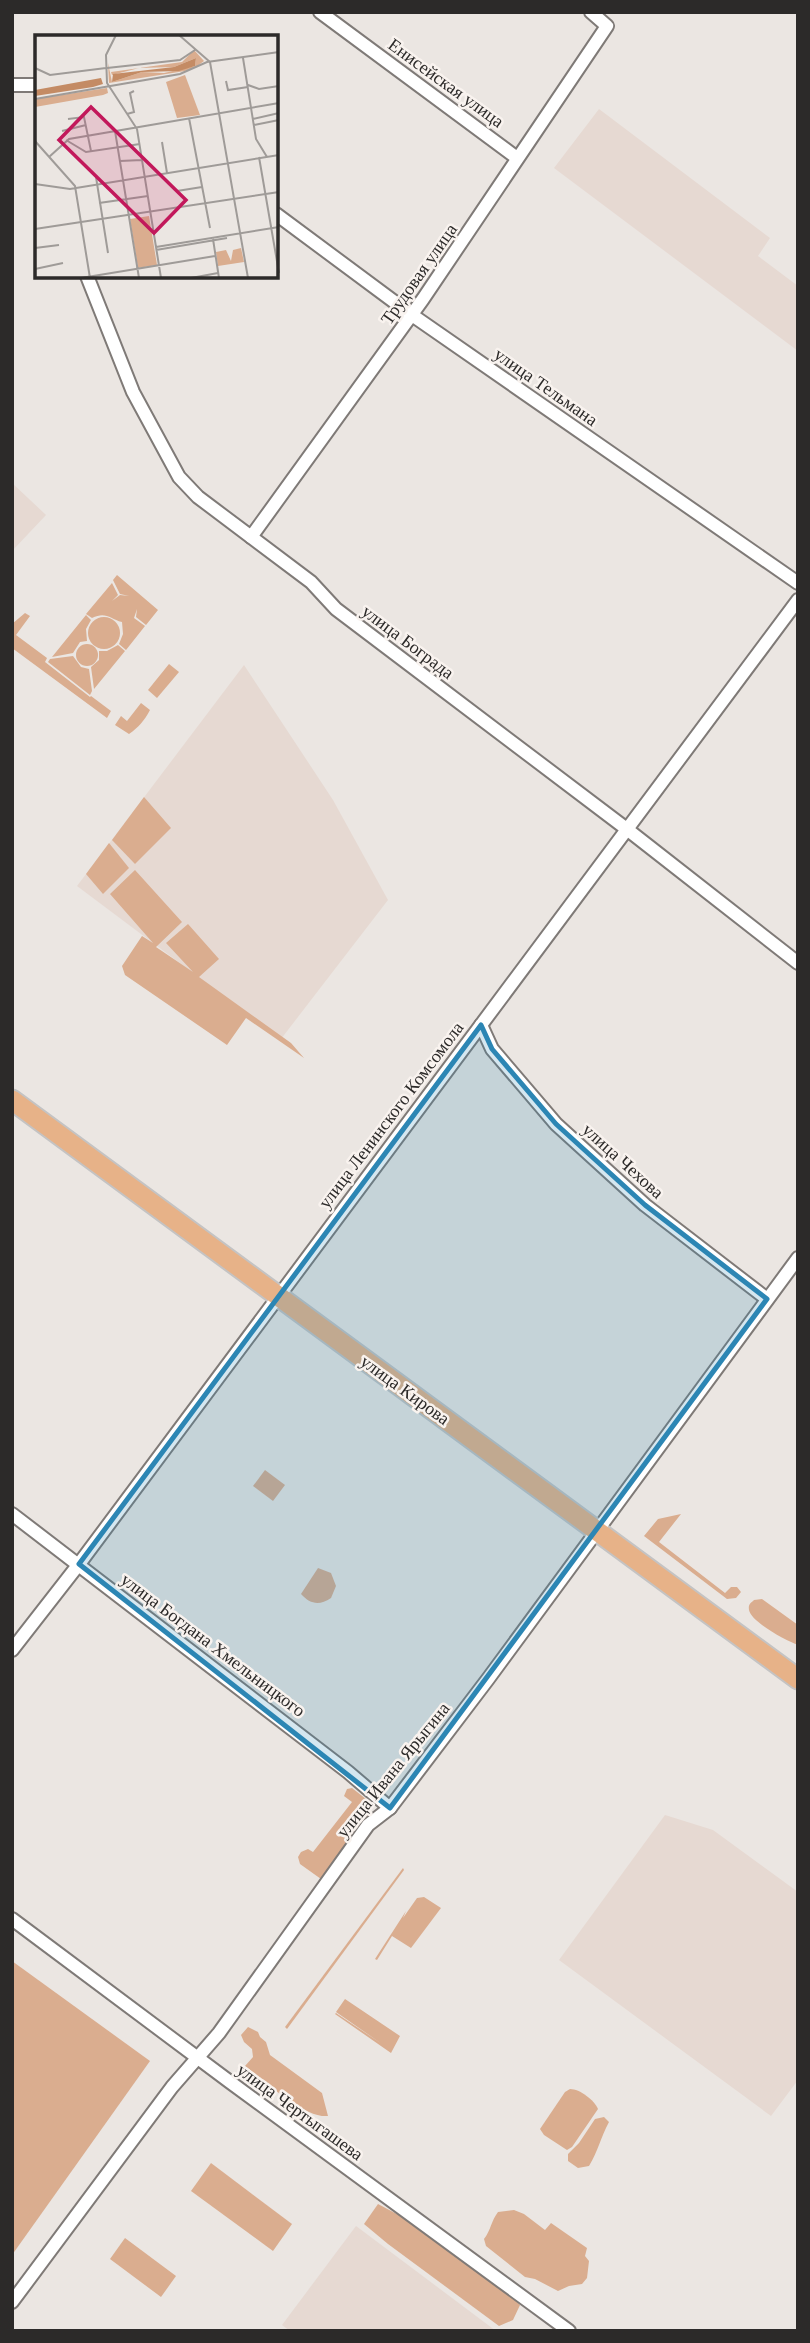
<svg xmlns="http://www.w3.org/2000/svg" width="810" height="2343" font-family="Georgia,serif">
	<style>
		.built { fill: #e6d9d2 }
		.green { fill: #daad8f }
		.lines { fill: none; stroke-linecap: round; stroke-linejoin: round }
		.street-casing { stroke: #7f7a77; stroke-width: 16 }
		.primary-casing { stroke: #c4c3c3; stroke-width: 23 }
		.street { stroke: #fff; stroke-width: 12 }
		.primary { stroke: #e7b288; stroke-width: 19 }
		.marked { fill: #2c86b4; fill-opacity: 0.2; stroke: #2c86b4; stroke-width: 5; stroke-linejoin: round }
		.labels { text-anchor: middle; stroke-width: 5; stroke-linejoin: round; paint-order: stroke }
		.street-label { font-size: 18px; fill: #2c2a29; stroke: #f9f3ef }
		.inset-road { fill: none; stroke: #9f9b98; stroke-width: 2 }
		.view { fill: #c2185b; fill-opacity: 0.15; stroke: #c2185b; stroke-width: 3.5 }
		.inset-edge { fill: none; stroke: #2c2a29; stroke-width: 3.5 }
	</style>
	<rect width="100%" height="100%" fill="#ebe6e2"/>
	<g class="built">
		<polygon points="599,109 770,238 758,256 798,286 798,351 554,168"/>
		<polygon points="12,483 46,515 12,551"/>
		<polygon points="244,665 333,800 388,900 281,1039 77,886"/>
		<polygon points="665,1815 713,1830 798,1892 798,2080 771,2116 559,1960"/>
		<polygon points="356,2226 496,2331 290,2331 282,2325"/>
	</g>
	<g class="green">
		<path d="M117 575 158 610 146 625 136 617 137 609 134 618 145 626 126 650 119 644 123 634 122 622C110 619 106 611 92 618L86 614 112 583 118 595 112 601 120 595 129 596 120 594 113 580Z"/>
		<polygon points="25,613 30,616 16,635 47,658 45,662 90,697 91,696 111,711 107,718 12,648 12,624"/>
		<polygon points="86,615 91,620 86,629 87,641 80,642 73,653 52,657"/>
		<circle cx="104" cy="633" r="16"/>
		<circle cx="87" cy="655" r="11"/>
		<polygon points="118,645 125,651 94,689 91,667 99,660 99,651 107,651"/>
		<polygon points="73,656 81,667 89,669 92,691 90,695 48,662 50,659"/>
		<polygon points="169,664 179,672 157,698 148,690"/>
		<path d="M141 703 150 710C144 721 139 727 129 734L115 725 121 716 127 721Z"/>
		<polygon points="144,797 171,828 135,864 112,840"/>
		<polygon points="109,843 129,868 103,894 86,874"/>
		<polygon points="135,870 182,922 156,947 193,972 166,943 188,924 219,959 199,977 291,1043 304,1058 246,1018 227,1045 125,975 122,966 142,936 153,943 110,894"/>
		<polygon points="265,1470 285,1485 273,1501 253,1486"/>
		<polygon points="681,1514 659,1542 725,1593 731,1587 737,1587 741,1592 736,1598 727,1599 644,1536 658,1519"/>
		<path d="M318 1568 331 1573 336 1586 331 1598C319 1606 310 1604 301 1594Z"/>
		<path d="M762 1599 798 1625V1645C787 1641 751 1622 749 1610 748 1604 751 1603 754 1600Z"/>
		<polygon points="352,1788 371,1803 369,1815 325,1878 321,1879 300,1864 298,1857 301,1852 308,1849 313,1852 352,1802 344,1796 347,1789"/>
		<polygon points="403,1868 404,1870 287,2029 285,2027"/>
		<polygon points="424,1897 441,1908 411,1948 392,1936 377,1960 375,1959 406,1911 403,1918 417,1898"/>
		<polygon points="12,1961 150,2061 12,2255"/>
		<polygon points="345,1999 400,2036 391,2053 335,2014 336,2013 382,2044 336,2012"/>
		<path d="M248 2027 258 2032 260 2037 266 2042 270 2055 322 2093 328 2116C303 2118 266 2081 245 2066L253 2057 252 2049 244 2042 241 2035Z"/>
		<path d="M570 2089C580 2089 594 2100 598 2109L572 2147 567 2150 544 2135 540 2129 565 2092Z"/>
		<path d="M604 2117 609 2122C601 2137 598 2151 589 2166L578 2168 568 2161V2154L579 2143 595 2119Z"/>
		<polygon points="211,2163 292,2224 273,2251 191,2191"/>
		<polygon points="378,2204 408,2220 505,2291 520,2305 513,2320 499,2326 388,2244 364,2224"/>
		<path d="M514 2210 524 2214 545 2230 551 2223 587 2248 585 2256 589 2261 587 2278 582 2284 569 2286 558 2291 535 2279 525 2277 486 2246 484 2239C491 2230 491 2221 498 2212Z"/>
		<polygon points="125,2238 176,2276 161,2297 110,2259"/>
	</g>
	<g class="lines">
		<defs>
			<g id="street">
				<polyline points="320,12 517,158"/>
				<polyline points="12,85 37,85"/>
				<polyline points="276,214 412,315 798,583"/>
				<polyline points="87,276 133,392 179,477 198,497 311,582 336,609 628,830 798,963"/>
				<polyline points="251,537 423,299 607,26 591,12"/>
				<polyline points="481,1025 492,1049 556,1124 645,1205 767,1299"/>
				<polyline points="12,1514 348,1772 390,1808"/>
				<polyline points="12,1650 79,1564 798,600"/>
				<polyline points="12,1919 230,2082 569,2331"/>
				<polyline points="12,2302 172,2087 219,2033 368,1825 390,1808 488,1679 798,1258"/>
			</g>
			<polyline id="primary" points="12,1100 798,1679"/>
		</defs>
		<use href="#street" class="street-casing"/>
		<use href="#primary" class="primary-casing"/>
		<use href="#street" class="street"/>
		<use href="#primary" class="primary"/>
	</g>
	<path class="marked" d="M481 1025 492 1049 556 1124 645 1205 767 1299 390 1808 79 1564Z"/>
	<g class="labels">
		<g class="street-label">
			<text transform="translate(446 83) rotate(36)" y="6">Енисейская улица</text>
			<text transform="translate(419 274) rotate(-55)" y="6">Трудовая улица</text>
			<text transform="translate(546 387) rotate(35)" y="6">улица Тельмана</text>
			<text transform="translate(408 642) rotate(37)" y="6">улица Бограда</text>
			<text transform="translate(391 1115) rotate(-53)" y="6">улица Ленинского Комсомола</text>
			<text transform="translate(623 1161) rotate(42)" y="6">улица Чехова</text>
			<text transform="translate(405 1390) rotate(36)" y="6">улица Кирова</text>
			<text transform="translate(213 1645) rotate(37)" y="6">улица Богдана Хмельницкого</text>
			<text transform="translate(393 1770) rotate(-51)" y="6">улица Ивана Ярыгина</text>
			<text transform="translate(300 2112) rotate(36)" y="6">улица Чертыгашева</text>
		</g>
	</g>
	<g transform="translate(35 35)">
		<rect width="243" height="243" fill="#ebe6e2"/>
		<path d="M159 15 169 26 161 32 150 36 74 48 73 28 77 47 107 37 129 38 160 31 161 23 139 32 104 33 77 40 76 37 147 27ZM150 40 165 80 142 83 131 47ZM72 53 73 58 68 60 0 72V64ZM114 181 122 230 103 233 95 184ZM206 213 209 227 183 231 181 217 191 215 196 226 198 215Z" fill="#daad8f"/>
		<path d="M161 23 160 31 144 36 107 37 77 47 78 39 139 32ZM66 43 68 49 58 52 0 61V55Z" fill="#c48b64"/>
		<path class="inset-road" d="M81 0 71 20 72 48 102 94 126 243M144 0 175 27 213 243M208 23 221 104 232 122M0 33 15 40 71 33M72 33 145 25 160 15M191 46 193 55 213 52M213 50 224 54 244 51M0 64 145 39 172 27 244 17M92 79 99 77 95 58 99 56M154 83 175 193M33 84 49 82 56 116M218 84 244 78M219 90 244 85M27 96 51 90M80 96 104 243M31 105 51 117 105 109M0 106 40 151 55 243M127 107 132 138M14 122 34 104 244 68M224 122 244 238M85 126 107 125M61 142 73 218M0 149 35 154 244 120M142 156 167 152M64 168 113 161M0 194 244 157M178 204 184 243M121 212 244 192M0 213 24 210M121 215 192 203M0 234 28 228M46 243 180 221M156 243 183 238"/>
		<path class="view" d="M56 72 151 165 119 198 24 105Z"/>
		<rect width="243" height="243" class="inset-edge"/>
	</g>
	<rect width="810" height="2343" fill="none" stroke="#2c2a29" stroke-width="28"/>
</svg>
